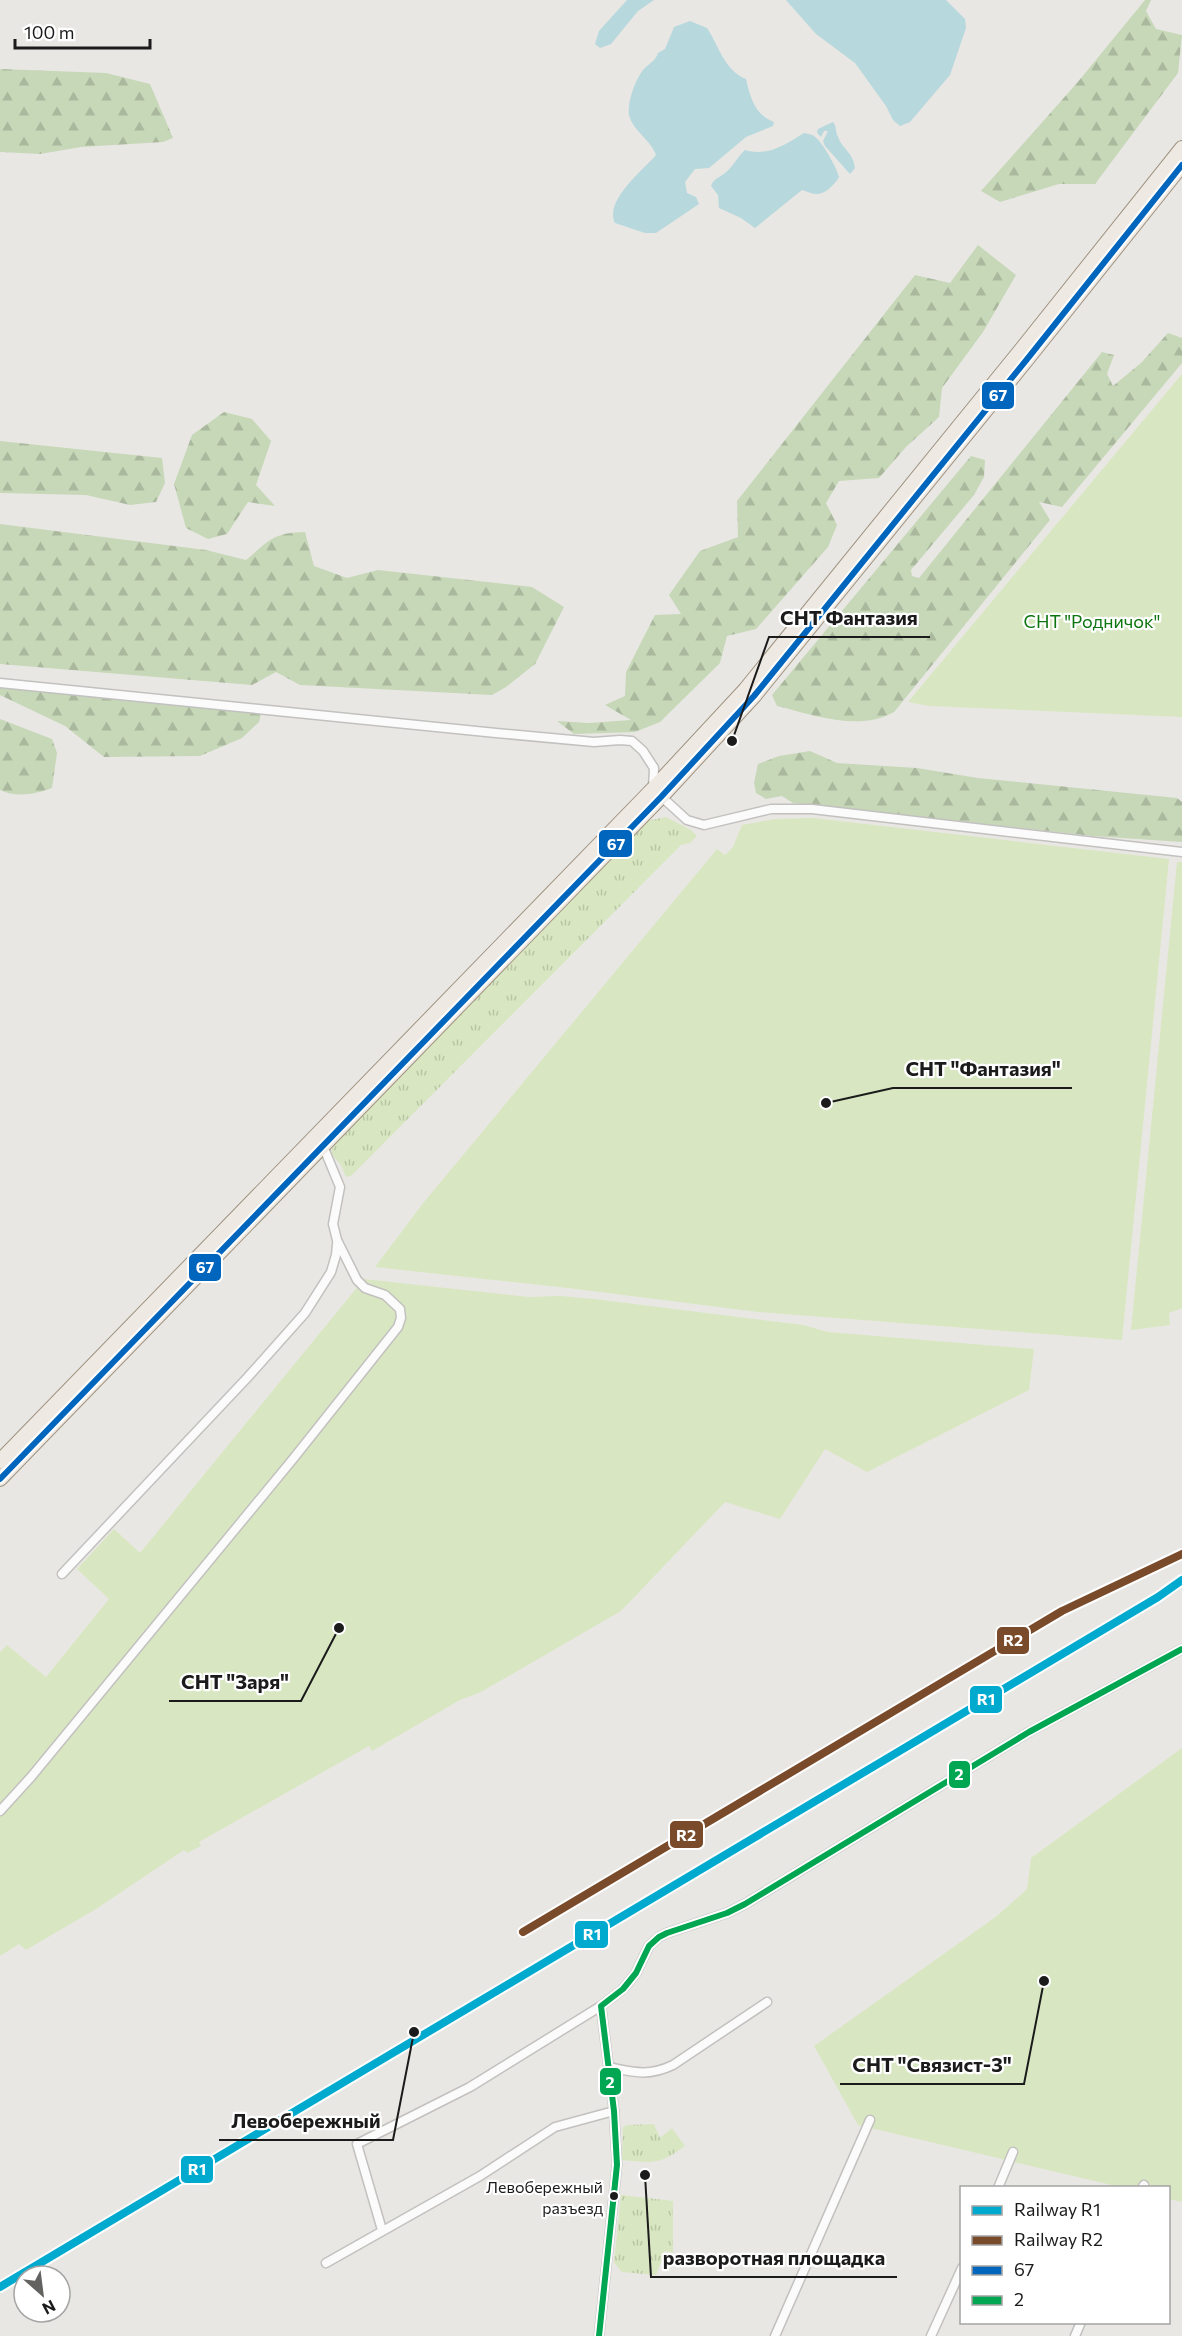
<svg xmlns="http://www.w3.org/2000/svg" width="1182" height="2336" font-family="Commissioner,sans-serif">
	<style>
		.grass { fill: url(#grass-tufts) }
		.forest { fill: url(#forest-firs) }
		.garden { fill: #d8e7c1 }
		.water { fill: #b7d8dd }
		.lines { fill: none; stroke-linecap: round; stroke-linejoin: round }
		.street-casing { stroke: #c2c1bf; stroke-width: 11 }
		.primary-casing { stroke: #9f9381; stroke-width: 16 }
		.street { stroke: #fcfbfb; stroke-width: 8 }
		.primary { stroke: #efe9e3; stroke-width: 14 }
		.bus-1-casing { stroke: #fff; stroke-width: 10 }
		.bus-2-casing { stroke: #fff; stroke-width: 10 }
		.bus-1 { stroke: #0065bd; stroke-width: 6 }
		.bus-2 { stroke: #00a651; stroke-width: 6 }
		.rail-1-casing { stroke: #fff; stroke-width: 12 }
		.rail-2-casing { stroke: #fff; stroke-width: 12 }
		.rail-1 { stroke: #00a9ce; stroke-width: 8 }
		.rail-2 { stroke: #7a4b2a; stroke-width: 8 }
		.bus-dot { fill: #1b1b1b; stroke: #fff; stroke-width: 2 }
		.labels { text-anchor: middle; stroke-width: 4.5; stroke-linejoin: round; paint-order: stroke }
		.bus-label { font-size: 16px; fill: #1b1b1b; stroke: #fff; text-anchor: end }
		.park-label { font-size: 18px; fill: #0d750f; stroke: #fff }
		.leader { fill: none; stroke: #1b1b1b; stroke-width: 2 }
		.callout-dot { fill: #1b1b1b; stroke: #fff; stroke-width: 2 }
		.callout-label { font-size: 20px; text-anchor: middle; font-weight: bold; fill: #1b1b1b; stroke: #fff; stroke-width: 4.5; stroke-linejoin: round; paint-order: stroke }
		.line-badge { stroke: #fff; stroke-width: 2 }
		.badge-label { font-size: 16px; text-anchor: middle; font-weight: bold; fill: #fff }
	</style>
	<defs>
		<pattern id="grass-tufts" width="24" height="20" patternUnits="userSpaceOnUse" patternTransform="scale(1.5)"><rect width="24" height="20" fill="#d8e7c1"/><path d="M3 7l-1-3M5 7V3M7 7l1-3M15 17l-1-3M17 17v-4M19 17l1-3" fill="none" stroke="#b9c6a5"/></pattern>
		<pattern id="forest-firs" width="22" height="20" patternUnits="userSpaceOnUse" patternTransform="scale(1.5)"><rect width="22" height="20" fill="#c6d8b8"/><path d="M5 1l3.5 6h-7zM16 11l3.5 6h-7z" fill="#aab99e"/></pattern>
	</defs>
	<rect width="100%" height="100%" fill="#e9e7e3"/>
	<g class="grass">
		<polygon points="666,817 691,830 697,836 690,843 681,845 351,1176 346,1177 341,1165 331,1154 333,1145 648,821"/>
		<path d="M654 2124 660 2138 672 2128 685 2146C659 2165 654 2163 622 2160L623 2127 627 2125Z"/>
		<polygon points="621,2195 673,2201 673,2253 665,2251 656,2275 622,2272 614,2262"/>
	</g>
	<g class="forest">
		<polygon points="1145,0 1151,0 1146,11 1156,29 1182,35 1178,73 1095,184 1059,184 1000,202 981,191 1077,83"/>
		<polygon points="0,69 106,73 150,84 173,138 163,142 81,147 40,154 0,152"/>
		<polygon points="978,245 1016,275 983,332 942,388 939,417 906,447 879,478 839,481 826,503 837,525 828,547 756,629 727,636 720,663 660,722 635,732 574,734 557,721 589,723 631,720 605,705 625,696 626,672 655,615 681,614 669,595 700,551 738,537 737,501 915,275 950,283"/>
		<path d="M1168 333 1182 338V363L1062 507 1039 502 1050 520 894 712C859 732 814 715 777 706L772 695 971 456 985 460 984 477 974 495 911 570 912 576 919 578 1102 352 1114 355 1107 374 1113 386 1141 363Z"/>
		<polygon points="224,412 252,419 271,441 256,485 275,506 248,502 227,534 208,539 186,528 174,484 192,435"/>
		<polygon points="0,441 162,458 165,483 156,502 130,505 86,495 0,493"/>
		<path d="M0 524 206 550 246 560C270 540 272 533 305 532L314 566 347 578 378 570 532 587 564 607 535 664 506 687 492 695 300 685 276 672 252 685 0 664Z"/>
		<polygon points="0,683 262,710 259,722 242,738 200,756 104,757 65,726 0,695"/>
		<path d="M0 719 52 739 57 753 52 788C36 794 16 798 0 790Z"/>
		<polygon points="810,751 837,763 917,768 978,778 1177,798 1182,802 1182,842 1093,836 793,803 782,796 766,799 756,793 754,783 758,764 779,756"/>
	</g>
	<g class="garden">
		<polygon points="1182,374 1182,717 930,706 908,702"/>
		<polygon points="813,818 1169,859 1122,1340 758,1312 568,1288 375,1267 424,1202 717,849 725,855 733,847 742,825 775,819"/>
		<polygon points="1177,862 1182,862 1182,1308 1169,1313 1170,1325 1131,1330"/>
		<polygon points="364,1279 529,1297 561,1296 594,1299 803,1325 828,1332 1034,1349 1029,1390 867,1472 825,1449 780,1519 725,1502 621,1611 481,1692 460,1700 372,1751 369,1746 199,1842 201,1846 187,1853 184,1850 96,1909 26,1950 19,1944 0,1956 0,1652 7,1645 46,1677 109,1599 77,1569 114,1529 140,1553"/>
		<polygon points="1182,1748 1182,2202 1169,2199 1168,2188 1120,2187 858,2125 814,2046 997,1916 1027,1889 1031,1858"/>
	</g>
	<g class="water">
		<polygon points="627,0 654,0 638,11 611,44 600,48 595,44 599,31"/>
		<polygon points="786,0 946,0 965,19 966,28 950,75 910,122 900,126 893,120 886,106 855,63 816,34"/>
		<path d="M690 21 707 28C719 46 724 70 746 79 750 97 755 115 774 122L773 126 746 137 709 168 695 169 685 182 687 193 696 197 699 204 656 233H645L615 223C604 201 642 171 656 155 651 140 633 131 629 115 627 103 635 80 643 70 649 63 655 62 658 53L665 49 674 27Z"/>
		<path d="M833 122C837 127 835 131 838 137 843 150 853 152 855 168L850 174 825 146 823 141 828 131H824L821 137 817 133 818 129Z"/>
		<path d="M804 133C805 133 813 135 814 136 822 141 837 168 839 177 835 184 825 195 816 194 812 194 806 191 802 190L755 228 741 218 719 208 718 195 711 186C714 178 719 178 725 173 733 167 737 157 745 150 768 157 786 144 804 133Z"/>
	</g>
	<g class="lines">
		<defs>
			<g id="street">
				<polyline points="0,683 496,733 594,742 620,740 632,741 643,751 654,768 653,789 687,820 704,825 771,809 812,809 1182,852"/>
				<polyline points="62,1574 247,1378 305,1313 331,1272 336,1255 337,1244"/>
				<polyline points="0,1811 31,1777 293,1459 398,1327 401,1318 400,1309 385,1295 365,1288 357,1280 337,1240 333,1224 340,1187 323,1146"/>
				<path d="M608 2067C633 2072 648 2077 673 2065L767 2002"/>
				<polyline points="998,2188 1013,2152"/>
				<polyline points="1142,2188 1144,2185"/>
				<polyline points="382,2230 357,2144 470,2087 601,2006"/>
				<polyline points="326,2263 480,2176 555,2127 614,2111"/>
				<polyline points="599,2336 617,2165 614,2111 601,2006 623,1989 636,1973 649,1946 659,1937 667,1933 727,1913 745,1904 1029,1732 1182,1649"/>
				<polyline points="775,2336 870,2120"/>
				<polyline points="931,2336 962,2268"/>
				<polyline points="1075,2336 1081,2322"/>
			</g>
			<g id="primary">
				<polyline points="0,1461 653,789 745,690 1021,350 1182,148"/>
				<polyline points="0,1479 661,797 754,696 1028,358 1182,165"/>
			</g>
		</defs>
		<use href="#street" class="street-casing"/>
		<use href="#primary" class="primary-casing"/>
		<use href="#street" class="street"/>
		<use href="#primary" class="primary"/>
		<defs>
			<polyline id="bus-1" points="0,1479 661,797 754,696 1028,358 1182,165"/>
			<polyline id="bus-2" points="599,2336 617,2165 614,2111 601,2006 623,1989 636,1973 649,1946 659,1937 667,1933 727,1913 745,1904 1029,1732 1182,1649"/>
		</defs>
		<use href="#bus-1" class="bus-1-casing"/>
		<use href="#bus-2" class="bus-2-casing"/>
		<use href="#bus-1" class="bus-1"/>
		<use href="#bus-2" class="bus-2"/>
		<defs>
			<polyline id="rail-1" points="0,2287 1158,1597 1182,1580"/>
			<polyline id="rail-2" points="523,1932 1062,1611 1182,1554"/>
		</defs>
		<use href="#rail-1" class="rail-1-casing"/>
		<use href="#rail-2" class="rail-2-casing"/>
		<use href="#rail-1" class="rail-1"/>
		<use href="#rail-2" class="rail-2"/>
	</g>
	<circle class="bus-dot" cx="614" cy="2196" r="5"/>
	<g class="labels">
		<g class="bus-label">
			<text x="603" y="2193">Левобережный<tspan x="603" dy="21">разъезд</tspan></text>
		</g>
		<g class="park-label">
			<text x="1092" y="628">СНТ "Родничок"</text>
		</g>
	</g>
	<path class="leader" d="M732 741L769 637H930M826 1103L893 1088H1072M339 1628L301 1701H169M1044 1981L1024 2084H840M414 2032L393 2140H219M645 2175L651 2277H897"/>
	<g class="callout-dot">
		<circle cx="732" cy="741" r="6"/>
		<circle cx="826" cy="1103" r="6"/>
		<circle cx="339" cy="1628" r="6"/>
		<circle cx="1044" cy="1981" r="6"/>
		<circle cx="414" cy="2032" r="6"/>
		<circle cx="645" cy="2175" r="6"/>
	</g>
	<g class="callout-label">
		<text x="849" y="625">СНТ Фантазия</text>
		<text x="983" y="1076">СНТ "Фантазия"</text>
		<text x="235" y="1689">СНТ "Заря"</text>
		<text x="932" y="2072">СНТ "Связист-3"</text>
		<text x="306" y="2128">Левобережный</text>
		<text x="774" y="2265">разворотная площадка</text>
	</g>
	<g class="line-badge">
		<rect x="981" y="381" width="34" height="29" rx="6" fill="#0065bd"/>
		<rect x="598" y="829" width="35" height="29" rx="6" fill="#0065bd"/>
		<rect x="188" y="1253" width="34" height="29" rx="6" fill="#0065bd"/>
		<rect x="996" y="1626" width="34" height="29" rx="6" fill="#7a4b2a"/>
		<rect x="969" y="1685" width="34" height="29" rx="6" fill="#00a9ce"/>
		<rect x="948" y="1760" width="23" height="29" rx="6" fill="#00a651"/>
		<rect x="669" y="1820" width="35" height="29" rx="6" fill="#7a4b2a"/>
		<rect x="574" y="1920" width="35" height="29" rx="6" fill="#00a9ce"/>
		<rect x="599" y="2067" width="23" height="29" rx="6" fill="#00a651"/>
		<rect x="180" y="2155" width="34" height="29" rx="6" fill="#00a9ce"/>
	</g>
	<g class="badge-label">
		<text x="998" y="401">67</text>
		<text x="616" y="850">67</text>
		<text x="205" y="1273">67</text>
		<text x="1013" y="1646">R2</text>
		<text x="986" y="1705">R1</text>
		<text x="959" y="1780">2</text>
		<text x="686" y="1841">R2</text>
		<text x="592" y="1940">R1</text>
		<text x="610" y="2088">2</text>
		<text x="197" y="2175">R1</text>
	</g>
	<rect x="960" y="2186" width="210" height="138" fill="#ffffff" stroke="#a4a4a4" stroke-width="1.5"/>
	<rect x="972" y="2206" width="30" height="9" fill="#00a9ce" stroke="#a4a4a4" stroke-width="1.5"/>
	<text x="1014" y="2216" font-size="18" fill="#1b1b1b">Railway R1</text>
	<rect x="972" y="2236" width="30" height="9" fill="#7a4b2a" stroke="#a4a4a4" stroke-width="1.5"/>
	<text x="1014" y="2246" font-size="18" fill="#1b1b1b">Railway R2</text>
	<rect x="972" y="2266" width="30" height="9" fill="#0065bd" stroke="#a4a4a4" stroke-width="1.5"/>
	<text x="1014" y="2276" font-size="18" fill="#1b1b1b">67</text>
	<rect x="972" y="2296" width="30" height="9" fill="#00a651" stroke="#a4a4a4" stroke-width="1.5"/>
	<text x="1014" y="2306" font-size="18" fill="#1b1b1b">2</text>
	<g transform="translate(42 2294) rotate(152)"><circle r="28" fill="#ffffff" stroke="#a4a4a4" stroke-width="1.5"/>
	<path d="M0-4.5L10 22L0 15L-10 22Z" fill="#636261"/>
	<text y="-9" font-size="16" font-weight="bold" text-anchor="middle" fill="#1b1b1b">N</text>
	</g>
	<path d="M15 39v9h135v-9" fill="none" stroke="#1b1b1b" stroke-width="3"/>
	<text x="24" y="39" font-size="18" fill="#1b1b1b" stroke="#ffffff" stroke-width="4.5" paint-order="stroke">100 m</text>
</svg>
